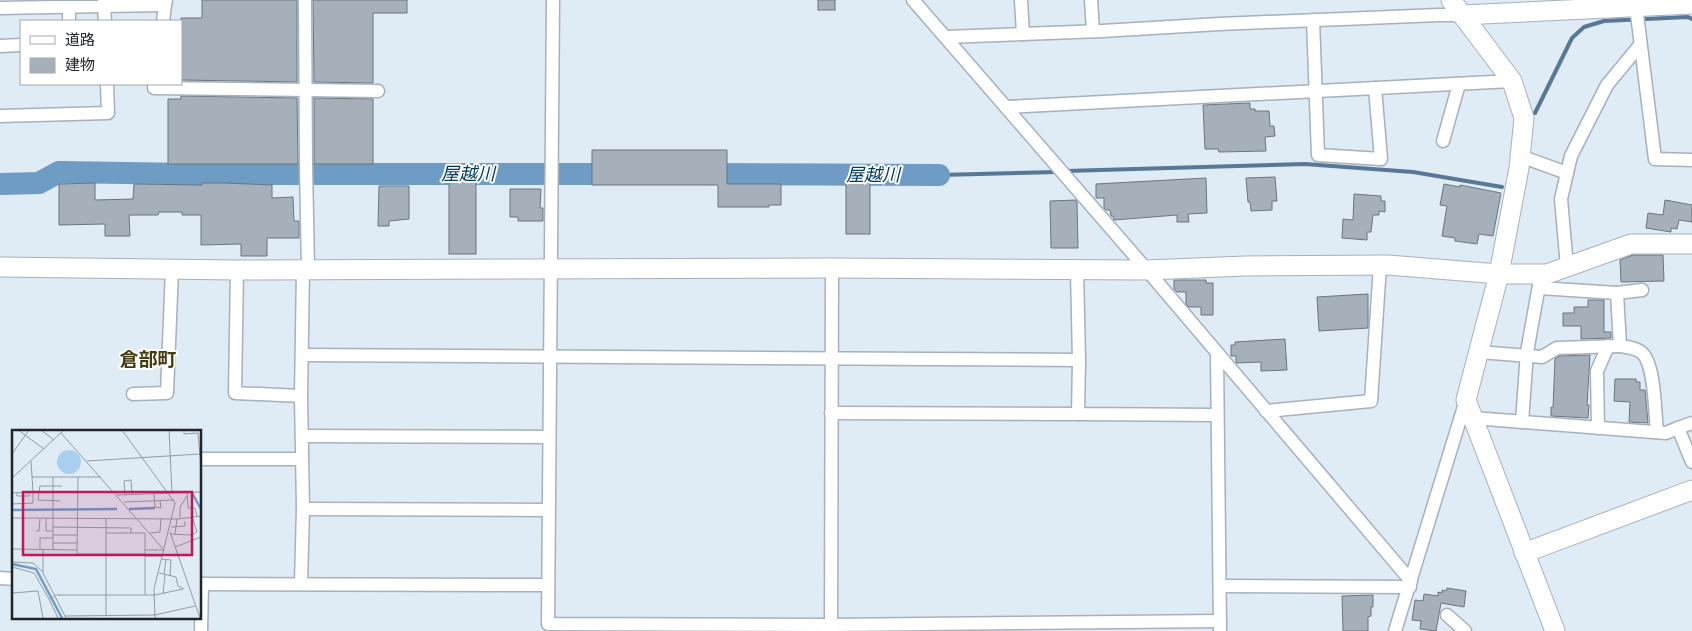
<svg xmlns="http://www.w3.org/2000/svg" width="1692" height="631" font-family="'Space Grotesk','Noto Sans JP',sans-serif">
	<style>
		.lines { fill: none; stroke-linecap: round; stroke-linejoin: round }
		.stream { stroke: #577896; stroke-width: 4 }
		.river { stroke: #6e9cc4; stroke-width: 22 }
		.building { fill: #a5b0ba; stroke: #6b757e }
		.street-casing { stroke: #a6b1bb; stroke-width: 15 }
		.secondary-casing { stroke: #a6b1bb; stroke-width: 21 }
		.street { stroke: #fff; stroke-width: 12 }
		.secondary { stroke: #fff; stroke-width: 19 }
		.labels { text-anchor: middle; stroke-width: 4; stroke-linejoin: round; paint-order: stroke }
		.water-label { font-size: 18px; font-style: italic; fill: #003a60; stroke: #fff }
		.quarter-label { font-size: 19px; font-weight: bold; fill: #463c12; stroke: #fff }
		.inset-river { fill: none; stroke: #6e9cc4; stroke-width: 2.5 }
		.inset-road { fill: none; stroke: #939ca3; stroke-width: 1 }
		.view { fill: #c2185b; fill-opacity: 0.15; stroke: #c2185b; stroke-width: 2.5 }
		.inset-edge { fill: none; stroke: #212529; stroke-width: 2.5 }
	</style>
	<rect width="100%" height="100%" fill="#dfebf5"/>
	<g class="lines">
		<g class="stream">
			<polyline points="1535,113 1572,38 1584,27 1604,21 1688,17 1692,19"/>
			<polyline points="1066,171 1305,164 1413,172 1502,187"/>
			<polyline points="939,175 1057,172"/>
		</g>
		<g class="river">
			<polyline points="698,174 939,175"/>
			<polyline points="0,184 39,183 59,172 190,174 623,174"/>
		</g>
	</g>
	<g class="building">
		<polygon points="202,0 297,0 297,82 181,80 181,18 202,18"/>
		<polygon points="313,0 407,0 407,13 373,13 373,83 314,82"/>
		<rect x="818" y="0" width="17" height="10"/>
		<polygon points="181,96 297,98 298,164 168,164 168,99 181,99"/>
		<polygon points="314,98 373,99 373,164 314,164"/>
		<polygon points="1250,103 1250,109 1255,109 1255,111 1269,111 1270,126 1274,126 1275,136 1265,137 1266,151 1219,152 1218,149 1205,149 1203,105"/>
		<polygon points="592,150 727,150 727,184 781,184 781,205 769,205 769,207 718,207 718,185 592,185"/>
		<polygon points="1275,177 1277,201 1272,201 1272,210 1251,211 1250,202 1248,202 1246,178"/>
		<polygon points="1206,178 1207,213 1188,214 1189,222 1177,222 1177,215 1114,220 1113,216 1111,216 1110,210 1106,210 1104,208 1104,198 1096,198 1096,184"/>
		<rect x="449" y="181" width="27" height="73"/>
		<rect x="846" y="182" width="24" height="52"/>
		<polygon points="95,183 95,200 133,199 134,184 202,185 202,183 225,183 272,185 272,198 293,197 294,221 299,221 299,238 267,238 267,256 241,256 241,244 201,245 201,215 182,215 182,212 159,212 158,215 129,215 130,236 105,236 105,224 59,225 59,184"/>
		<polygon points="1444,184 1460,187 1460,185 1501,193 1493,236 1479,234 1477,244 1455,241 1455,238 1442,236 1447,206 1440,205"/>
		<polygon points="379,186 409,186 409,219 389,221 389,226 378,226"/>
		<polygon points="510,189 541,189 540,208 543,208 543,221 518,221 518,217 510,217"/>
		<polygon points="1354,194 1381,196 1381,201 1385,201 1385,212 1379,211 1379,215 1373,215 1371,232 1367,232 1367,240 1342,238 1343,219 1353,220"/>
		<polygon points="1076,200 1077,202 1078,248 1051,248 1050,201"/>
		<polygon points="1665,200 1692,205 1692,222 1679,220 1677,229 1671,228 1671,232 1646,228 1648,213 1663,215"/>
		<polygon points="1633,255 1663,255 1664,281 1621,282 1620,260"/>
		<polygon points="1174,280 1206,280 1206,283 1213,283 1213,315 1201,315 1201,307 1189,307 1186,304 1186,292 1177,292 1174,289"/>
		<polygon points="1368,294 1368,328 1319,331 1317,297"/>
		<polygon points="1588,300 1604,300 1604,332 1611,332 1611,338 1581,339 1581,326 1563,326 1563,313 1574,313 1574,307 1588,307"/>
		<polygon points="1285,339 1287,370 1261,371 1261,362 1236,363 1236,356 1231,356 1231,345 1235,345 1235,342"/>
		<polygon points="1590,355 1587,405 1589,405 1588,418 1551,416 1551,407 1553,408 1555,359 1559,356"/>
		<polygon points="1615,379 1636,379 1636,382 1640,382 1640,390 1645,390 1648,423 1629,422 1630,402 1614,401"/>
		<polygon points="1447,588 1466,591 1464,607 1441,603 1436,631 1420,629 1421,621 1412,620 1415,600 1423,601 1424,594 1438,596 1438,592 1442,593 1442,590 1446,591"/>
		<polygon points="1373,595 1373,607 1371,607 1371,616 1368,617 1368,631 1343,631 1342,596"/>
	</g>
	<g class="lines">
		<defs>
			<g id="street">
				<polyline points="305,0 306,166 308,269"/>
				<polyline points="553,0 548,624 831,625 1220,621"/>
				<polyline points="913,0 1147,270 1411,581"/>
				<polyline points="1021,0 1023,34"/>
				<polyline points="1091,0 1093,31"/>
				<polyline points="1636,6 1655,159 1692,160"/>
				<polyline points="69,7 69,21"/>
				<polyline points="0,8 104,6 104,0"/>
				<polyline points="1313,20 1318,155 1381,159 1375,88"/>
				<polyline points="105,21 104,6 165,5 166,0"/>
				<polyline points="163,21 165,5"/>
				<polyline points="946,37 1102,31 1219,24 1439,15 1462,15"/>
				<polyline points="0,46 21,45"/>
				<polyline points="154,84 154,88 378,91"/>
				<polyline points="1006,107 1512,81"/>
				<polyline points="0,116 108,113 107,84"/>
				<polyline points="1443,141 1459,84"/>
				<polyline points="1520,156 1567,173"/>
				<polyline points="1567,267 1561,199 1571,156 1607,85 1640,45"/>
				<polyline points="237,270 235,393 301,396"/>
				<polyline points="1077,270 1079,360"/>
				<polyline points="1539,288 1617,293 1642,290"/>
				<path d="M1620 346C1627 347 1637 348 1642 353 1655 364 1655 414 1657 432"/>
				<polyline points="1479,352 1542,357 1557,348 1620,346 1617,293"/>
				<polyline points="1217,354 1220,631"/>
				<path d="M302 355C561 358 820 357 1079 360L1078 414 1217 415"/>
				<polyline points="133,394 167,393 172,269"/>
				<polyline points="1266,411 1371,401 1380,265"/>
				<polyline points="831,413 1078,414"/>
				<polyline points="1473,418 1666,433 1678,428"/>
				<polyline points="1522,422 1527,352 1541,274"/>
				<polyline points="1692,423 1678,428 1692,462"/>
				<polyline points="1598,428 1597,371 1608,346"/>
				<polyline points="302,436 549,437"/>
				<polyline points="200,459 302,459"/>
				<polyline points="303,509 548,510"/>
				<polyline points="0,578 14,579"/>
				<polyline points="301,583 303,509 301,396 303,269"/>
				<polyline points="200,584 547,585"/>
				<polyline points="1220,586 1410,587"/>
				<polyline points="1447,615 1465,631"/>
				<polyline points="201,631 202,584"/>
				<polyline points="831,631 832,268"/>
				<polyline points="1395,631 1466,400"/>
			</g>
			<g id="secondary">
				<polyline points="1451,0 1512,81 1524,118 1519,168 1499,274 1466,400 1555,631"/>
				<polyline points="1462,15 1692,4"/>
				<polyline points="0,267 237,270 832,268 1147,270 1245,266 1388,265 1499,274 1547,274 1631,244 1692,244"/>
				<polyline points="1524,553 1692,490"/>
			</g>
		</defs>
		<use href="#street" class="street-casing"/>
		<use href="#secondary" class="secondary-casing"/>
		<use href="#street" class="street"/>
		<use href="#secondary" class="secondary"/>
	</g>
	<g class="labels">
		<g class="water-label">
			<text x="468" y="180">屋越川</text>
			<text x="873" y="181">屋越川</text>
		</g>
		<g class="quarter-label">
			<text x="148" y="366">倉部町</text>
		</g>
	</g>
	<g transform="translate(12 430)">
		<rect width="189" height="189" fill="#dfebf5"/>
		<path d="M45 32a12 12 0 1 1 24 0a12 12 0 1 1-24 0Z" fill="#aaceef"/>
		<path class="inset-river" d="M180 63 189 79M117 79 143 78M0 80 105 79M0 134 24 139 50 188"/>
		<path class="inset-road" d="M6 0 32 19M29 0 42 10M110 0 163 73 142 159 143 188M157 0 160 63M172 0V4L186 3 189 36M49 3 152 120M0 24 17 0M75 31 188 24M20 47H89M41 47V56H50M66 47 65 124H133M0 48 52 0M27 62 26 70 48 71M175 62 176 78H183L185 86M0 63 21 62 19 31M5 63V66H17V62M142 64 143 77 149 78 148 71M105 65 189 62M113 65 112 51 119 50 120 65M112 72 162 70M0 74 21 73V62H27L28 56H41V89M180 86 185 102 179 105 181 110M0 88 166 89 189 86M168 88V77L175 66M34 89V101H41M94 89V186M41 97 119 98V103H133M159 97 173 96V91M24 101H27L28 89M158 102 188 188M94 103H119M133 103V165M138 103 148 102 149 88M158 104 179 105M163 104 165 89M41 105H66M41 113H65M163 117 189 107M0 119 65 120M28 120V108H41M31 120V143L54 188M41 120V89M133 120H152M133 126H150M149 129 159 130 158 146M0 132 21 133 31 142M0 137 22 143 37 169M147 143 164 147 166 156 172 159M152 144 154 129M0 163 26 161 31 188M151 164 153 145M42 165H143L171 159M43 166 37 169 46 188M53 186 143 185 183 176"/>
		<path class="view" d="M11 62H180V125H11Z"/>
		<rect width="189" height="189" class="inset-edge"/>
	</g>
	<rect x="20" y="20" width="162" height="65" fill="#ffffff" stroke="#a6a8a9"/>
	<rect x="30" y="36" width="25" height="8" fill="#ffffff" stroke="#a6a8a9"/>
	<text x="65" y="45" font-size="15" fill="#212529">道路</text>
	<rect x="30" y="58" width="25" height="15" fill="#a5b0ba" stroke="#a6a8a9"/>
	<text x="65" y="70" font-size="15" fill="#212529">建物</text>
</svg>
